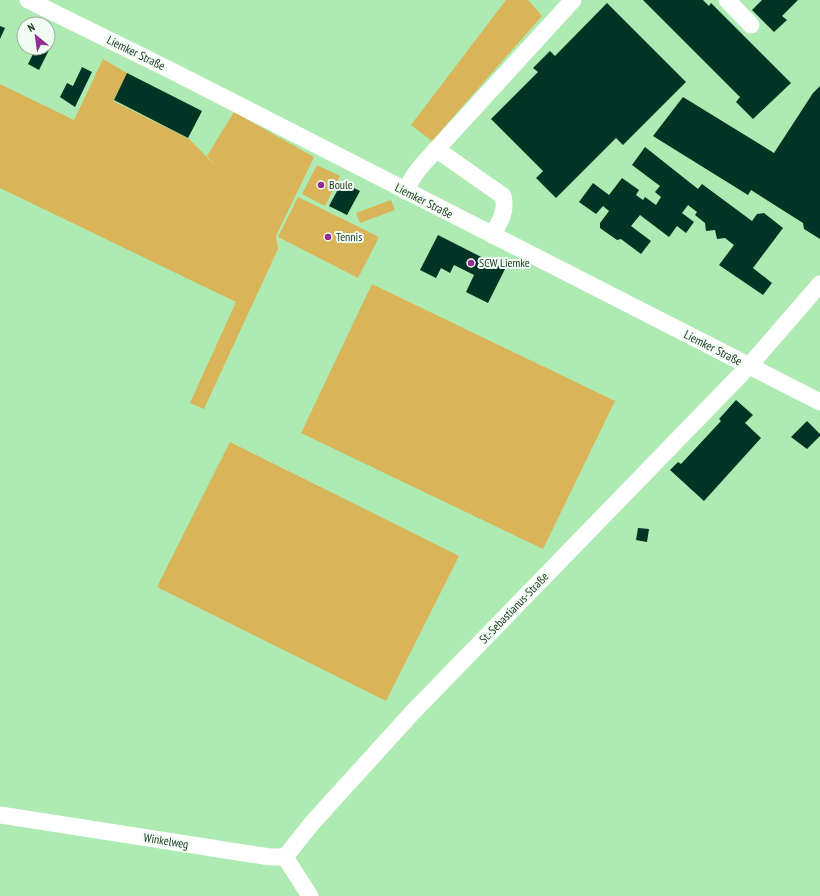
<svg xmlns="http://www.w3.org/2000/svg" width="820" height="896" font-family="'PT Sans Narrow',sans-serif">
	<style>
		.green { fill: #dab458 }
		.building { fill: #003425 }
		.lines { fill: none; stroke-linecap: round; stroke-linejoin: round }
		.minor { stroke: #fff; stroke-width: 17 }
		.poi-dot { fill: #922e95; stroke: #f1fdf2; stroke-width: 1.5 }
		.labels { text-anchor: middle; stroke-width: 4; stroke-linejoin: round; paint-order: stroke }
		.street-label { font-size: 12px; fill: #1f3822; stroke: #f1fdf2 }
		.poi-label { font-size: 12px; fill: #1f3822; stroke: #f1fdf2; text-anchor: start }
	</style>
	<rect width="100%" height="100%" fill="#adebb3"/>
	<g class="green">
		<polygon points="506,0 528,0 542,16 432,141 411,125"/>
		<polygon points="103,59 127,73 113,101 189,139 218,168 207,156 234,112 314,157 276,236 278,249 204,409 190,403 236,302 0,188 0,84 74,120"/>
		<polygon points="317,165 340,176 325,206 302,194"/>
		<polygon points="298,197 379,237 358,278 278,237"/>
		<polygon points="391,200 395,210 360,223 356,213"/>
		<polygon points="372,284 615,401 543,549 301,433"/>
		<polygon points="230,442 459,556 386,701 157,587"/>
	</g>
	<g class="building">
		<polygon points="643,0 703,0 709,6 711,3 791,83 753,119 736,102 740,97"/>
		<polygon points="762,0 798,0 782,16 787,20 774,32 752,10"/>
		<polygon points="607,3 686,82 623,145 616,138 556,198 536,178 543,171 491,119 538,72 533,68 550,51 555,56"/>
		<polygon points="0,26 5,28 0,39"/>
		<polygon points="36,48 44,48 49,50 39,70 28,64"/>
		<polygon points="82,67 92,72 75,107 60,97 67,83 73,86"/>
		<polygon points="127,73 202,111 188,138 114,100"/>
		<polygon points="820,86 820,239 804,229 803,223 751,190 748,195 653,136 683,97 774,153 813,93"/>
		<polygon points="645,147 698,189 702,184 752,221 757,214 764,213 783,228 753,268 772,283 763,295 719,265 734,245 725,238 717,239 715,230 706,231 705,223 695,215 697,212 688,205 682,213 694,222 686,233 677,226 669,237 640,215 631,226 651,241 641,254 621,239 617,240 600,228 600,223 609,211 603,206 596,214 579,202 593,183 609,195 622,178 639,190 636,195 643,200 645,197 656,205 661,197 655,192 660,186 632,165"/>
		<polygon points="342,182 360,191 347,215 329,206"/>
		<polygon points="438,235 505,269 488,303 466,292 474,275 454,265 450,273 441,268 436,278 420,270"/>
		<polygon points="736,400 753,415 745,423 761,438 704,501 670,470 678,462 681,464 721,421 719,419"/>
		<polygon points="807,421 820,434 820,436 807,449 791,437"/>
		<polygon points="638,528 649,529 647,542 636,540"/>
	</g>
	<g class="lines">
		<g class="minor">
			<polyline points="28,0 172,71 820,402"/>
			<polyline points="727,0 751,25"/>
			<path d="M436 149 503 196C507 211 500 222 492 235"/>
			<polyline points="405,191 415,174 423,164 573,0"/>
			<polyline points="0,815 270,857 285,857"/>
			<polyline points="285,857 313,822 412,713 749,366 820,284"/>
			<polyline points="285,857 310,896"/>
		</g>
	</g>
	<g class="poi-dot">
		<circle cx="321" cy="185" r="4"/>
		<circle cx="328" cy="237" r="4"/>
		<circle cx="471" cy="263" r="4"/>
	</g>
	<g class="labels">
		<g class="street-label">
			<text transform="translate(136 53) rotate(26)" y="4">Liemker Straße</text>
			<text transform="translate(424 201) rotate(27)" y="4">Liemker Straße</text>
			<text transform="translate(713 348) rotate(27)" y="4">Liemker Straße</text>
			<text transform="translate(514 608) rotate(-46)" y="4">St.-Sebastianus-Straße</text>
			<text transform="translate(166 841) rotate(9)" y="4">Winkelweg</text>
		</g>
		<g class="poi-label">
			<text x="329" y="189">Boule</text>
			<text x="336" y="241">Tennis</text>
			<text x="479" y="267">SCW Liemke</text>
		</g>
	</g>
	<g transform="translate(36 36) rotate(331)"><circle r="19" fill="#f1fdf2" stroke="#9dae9f"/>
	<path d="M0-3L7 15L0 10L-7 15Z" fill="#922e95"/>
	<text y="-6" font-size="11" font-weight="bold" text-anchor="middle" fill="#1f3822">N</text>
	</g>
</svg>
